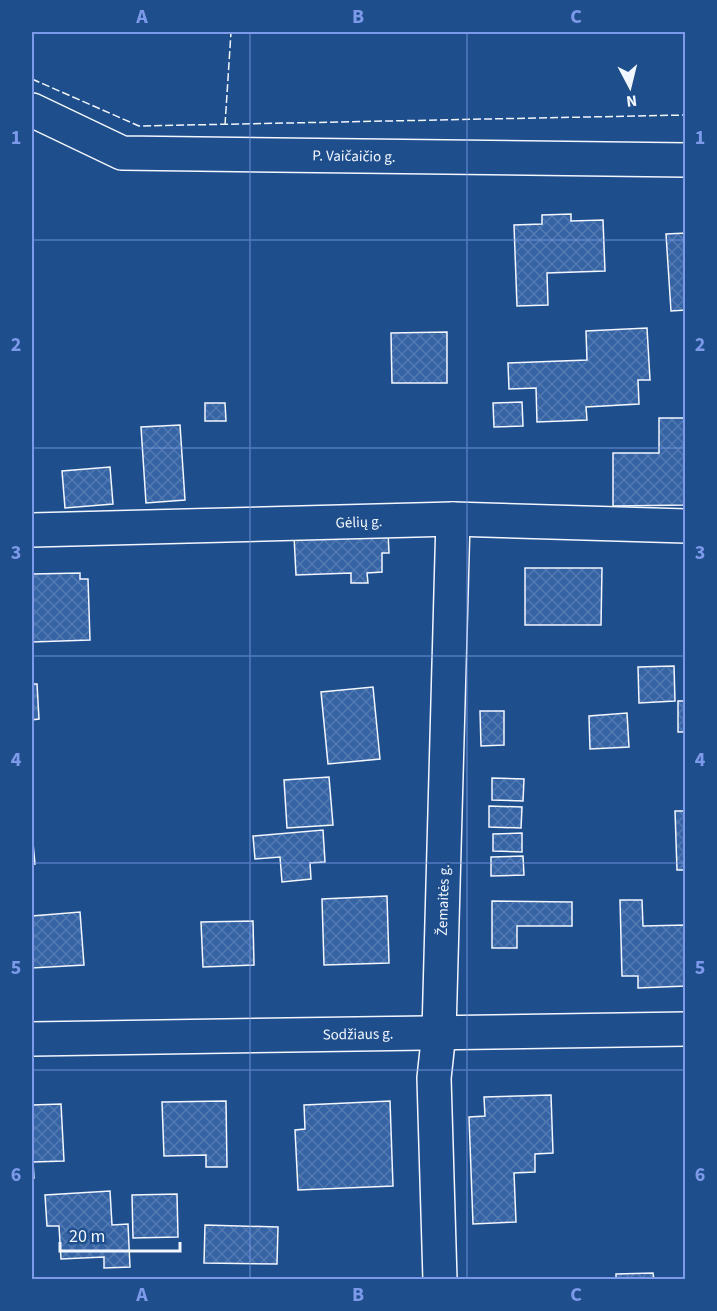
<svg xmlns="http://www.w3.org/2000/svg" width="717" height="1311" font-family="'Source Sans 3',sans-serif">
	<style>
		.building { fill: url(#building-cross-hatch); stroke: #f2f6ff; stroke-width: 1.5 }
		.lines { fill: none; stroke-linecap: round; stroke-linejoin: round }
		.minor-casing { stroke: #f2f6ff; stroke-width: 36 }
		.minor { stroke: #1f4e8c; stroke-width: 33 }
		.fence { stroke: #f2f6ff; stroke-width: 1.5; stroke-dasharray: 8 3; stroke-linecap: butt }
		.grid { fill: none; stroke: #7d9aea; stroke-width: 1.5; stroke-opacity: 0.55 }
		.labels { text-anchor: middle; stroke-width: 4.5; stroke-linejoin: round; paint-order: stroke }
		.street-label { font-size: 15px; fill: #f2f6ff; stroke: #1f4e8c }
		.neatline { fill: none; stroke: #7d9aea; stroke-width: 2 }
		.grid-label { font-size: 20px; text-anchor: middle; font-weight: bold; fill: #7d9aea }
	</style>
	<defs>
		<pattern id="building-cross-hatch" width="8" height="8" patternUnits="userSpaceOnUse" patternTransform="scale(1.5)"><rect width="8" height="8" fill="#3563a3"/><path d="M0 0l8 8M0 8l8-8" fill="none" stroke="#537ab1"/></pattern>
	</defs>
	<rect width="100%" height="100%" fill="#1f4e8c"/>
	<g class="building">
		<polygon points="571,214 571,221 603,220 605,271 547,273 548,305 517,306 514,225 542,224 542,215"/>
		<polygon points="686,233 686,310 671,311 666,234"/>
		<polygon points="647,328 650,380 638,380 639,404 586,407 587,420 537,422 536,388 509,389 508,363 587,360 586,331"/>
		<polygon points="447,332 447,383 392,383 391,333"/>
		<polygon points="522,402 523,426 494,427 493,403"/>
		<polygon points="205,403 225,403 226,421 205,421"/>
		<polygon points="659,418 686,418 686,505 613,506 613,453 659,453"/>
		<polygon points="180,425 185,500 146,503 141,427"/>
		<polygon points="110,467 113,504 65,508 62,471"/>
		<polygon points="388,532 389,553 382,553 382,572 367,573 368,583 351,583 351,573 296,575 294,536"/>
		<polygon points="525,568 602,568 601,625 525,625"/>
		<polygon points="80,573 80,579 88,579 90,640 32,642 32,574"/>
		<polygon points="674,666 675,701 639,703 638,667"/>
		<polygon points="32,684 37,684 39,719 32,720"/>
		<polygon points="373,687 380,759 328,764 321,692"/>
		<rect x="678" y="701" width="8" height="31"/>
		<polygon points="480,711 504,711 504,745 481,746"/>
		<polygon points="627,713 629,747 590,749 589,716"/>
		<polygon points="329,777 333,825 287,828 284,780"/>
		<polygon points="492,778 524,779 523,801 492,800"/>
		<polygon points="489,806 522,807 521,828 489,827"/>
		<polygon points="675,811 686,811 686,870 677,870"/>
		<polygon points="323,830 325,862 310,863 311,879 282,882 280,857 255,859 253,836"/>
		<polygon points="32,832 35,864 32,864"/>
		<polygon points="522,833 522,852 493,851 493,834"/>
		<polygon points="523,856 524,875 491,876 491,857"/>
		<polygon points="387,896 389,963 324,965 322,899"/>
		<polygon points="620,900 642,900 643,926 686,925 686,986 638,988 638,976 622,976"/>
		<polygon points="492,901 572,902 572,926 517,926 517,948 492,948"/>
		<polygon points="80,912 84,965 32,968 32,916"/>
		<polygon points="253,921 254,965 203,967 201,922"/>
		<polygon points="551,1095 553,1153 535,1154 535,1172 514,1173 516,1222 473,1224 469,1117 485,1116 484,1097"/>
		<polygon points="226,1101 227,1167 206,1167 206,1155 164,1156 162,1102"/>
		<polygon points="390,1101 393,1186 298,1190 295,1130 305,1129 304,1105"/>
		<polygon points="61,1104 64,1161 33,1162 34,1178 32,1178 32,1105"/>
		<polygon points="110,1191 112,1225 128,1224 130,1267 104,1268 104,1257 61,1259 59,1226 47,1226 45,1195"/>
		<polygon points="177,1194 178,1237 133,1238 132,1195"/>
		<polygon points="205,1225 278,1227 277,1264 204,1263"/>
		<polygon points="653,1273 654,1280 616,1280 616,1274"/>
	</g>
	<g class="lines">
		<defs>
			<g id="minor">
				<polyline points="32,110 122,153 686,160"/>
				<polyline points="32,530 453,519 686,526"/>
				<polyline points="32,1039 686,1029"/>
				<polyline points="440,1280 434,1078 439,1032 453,519"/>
			</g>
		</defs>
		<use href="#minor" class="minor-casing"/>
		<use href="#minor" class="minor"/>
		<g class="fence">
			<polyline points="32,79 139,126 686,115"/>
			<polyline points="225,125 231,32"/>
		</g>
	</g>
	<path class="grid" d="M250 32V1280M467 32V1280M32 240H686M32 448H686M32 656H686M32 863H686M32 1070H686"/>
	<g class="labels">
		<g class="street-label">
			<text transform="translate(354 156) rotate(1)" y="5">P. Vaičaičio g.</text>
			<text transform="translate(359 522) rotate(-2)" y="5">Gėlių g.</text>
			<text transform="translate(443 900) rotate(-88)" y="5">Žemaitės g.</text>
			<text transform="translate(358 1034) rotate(-1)" y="5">Sodžiaus g.</text>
		</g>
	</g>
	<rect width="717" height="1311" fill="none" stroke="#1f4e8c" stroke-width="66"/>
	<g transform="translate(630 87) rotate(173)" stroke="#1f4e8c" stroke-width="4.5" paint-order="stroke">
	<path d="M0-4.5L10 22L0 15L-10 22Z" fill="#f2f6ff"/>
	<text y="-9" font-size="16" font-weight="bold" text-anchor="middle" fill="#f2f6ff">N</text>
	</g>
	<path d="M60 1242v9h120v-9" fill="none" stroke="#f2f6ff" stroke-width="3"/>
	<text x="69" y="1242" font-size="18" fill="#f2f6ff" stroke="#1f4e8c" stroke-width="4.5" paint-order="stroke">20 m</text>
	<rect x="33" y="33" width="651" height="1245" class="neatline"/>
	<g class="grid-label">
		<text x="142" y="23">A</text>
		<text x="358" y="23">B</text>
		<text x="576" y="23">C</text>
		<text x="16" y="144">1</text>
		<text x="700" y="144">1</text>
		<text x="16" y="351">2</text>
		<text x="700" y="351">2</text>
		<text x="16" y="559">3</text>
		<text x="700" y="559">3</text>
		<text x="16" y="766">4</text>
		<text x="700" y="766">4</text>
		<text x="16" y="974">5</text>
		<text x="700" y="974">5</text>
		<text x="16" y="1181">6</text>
		<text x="700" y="1181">6</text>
		<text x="142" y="1301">A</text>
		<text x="358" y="1301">B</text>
		<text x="576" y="1301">C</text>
	</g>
</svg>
